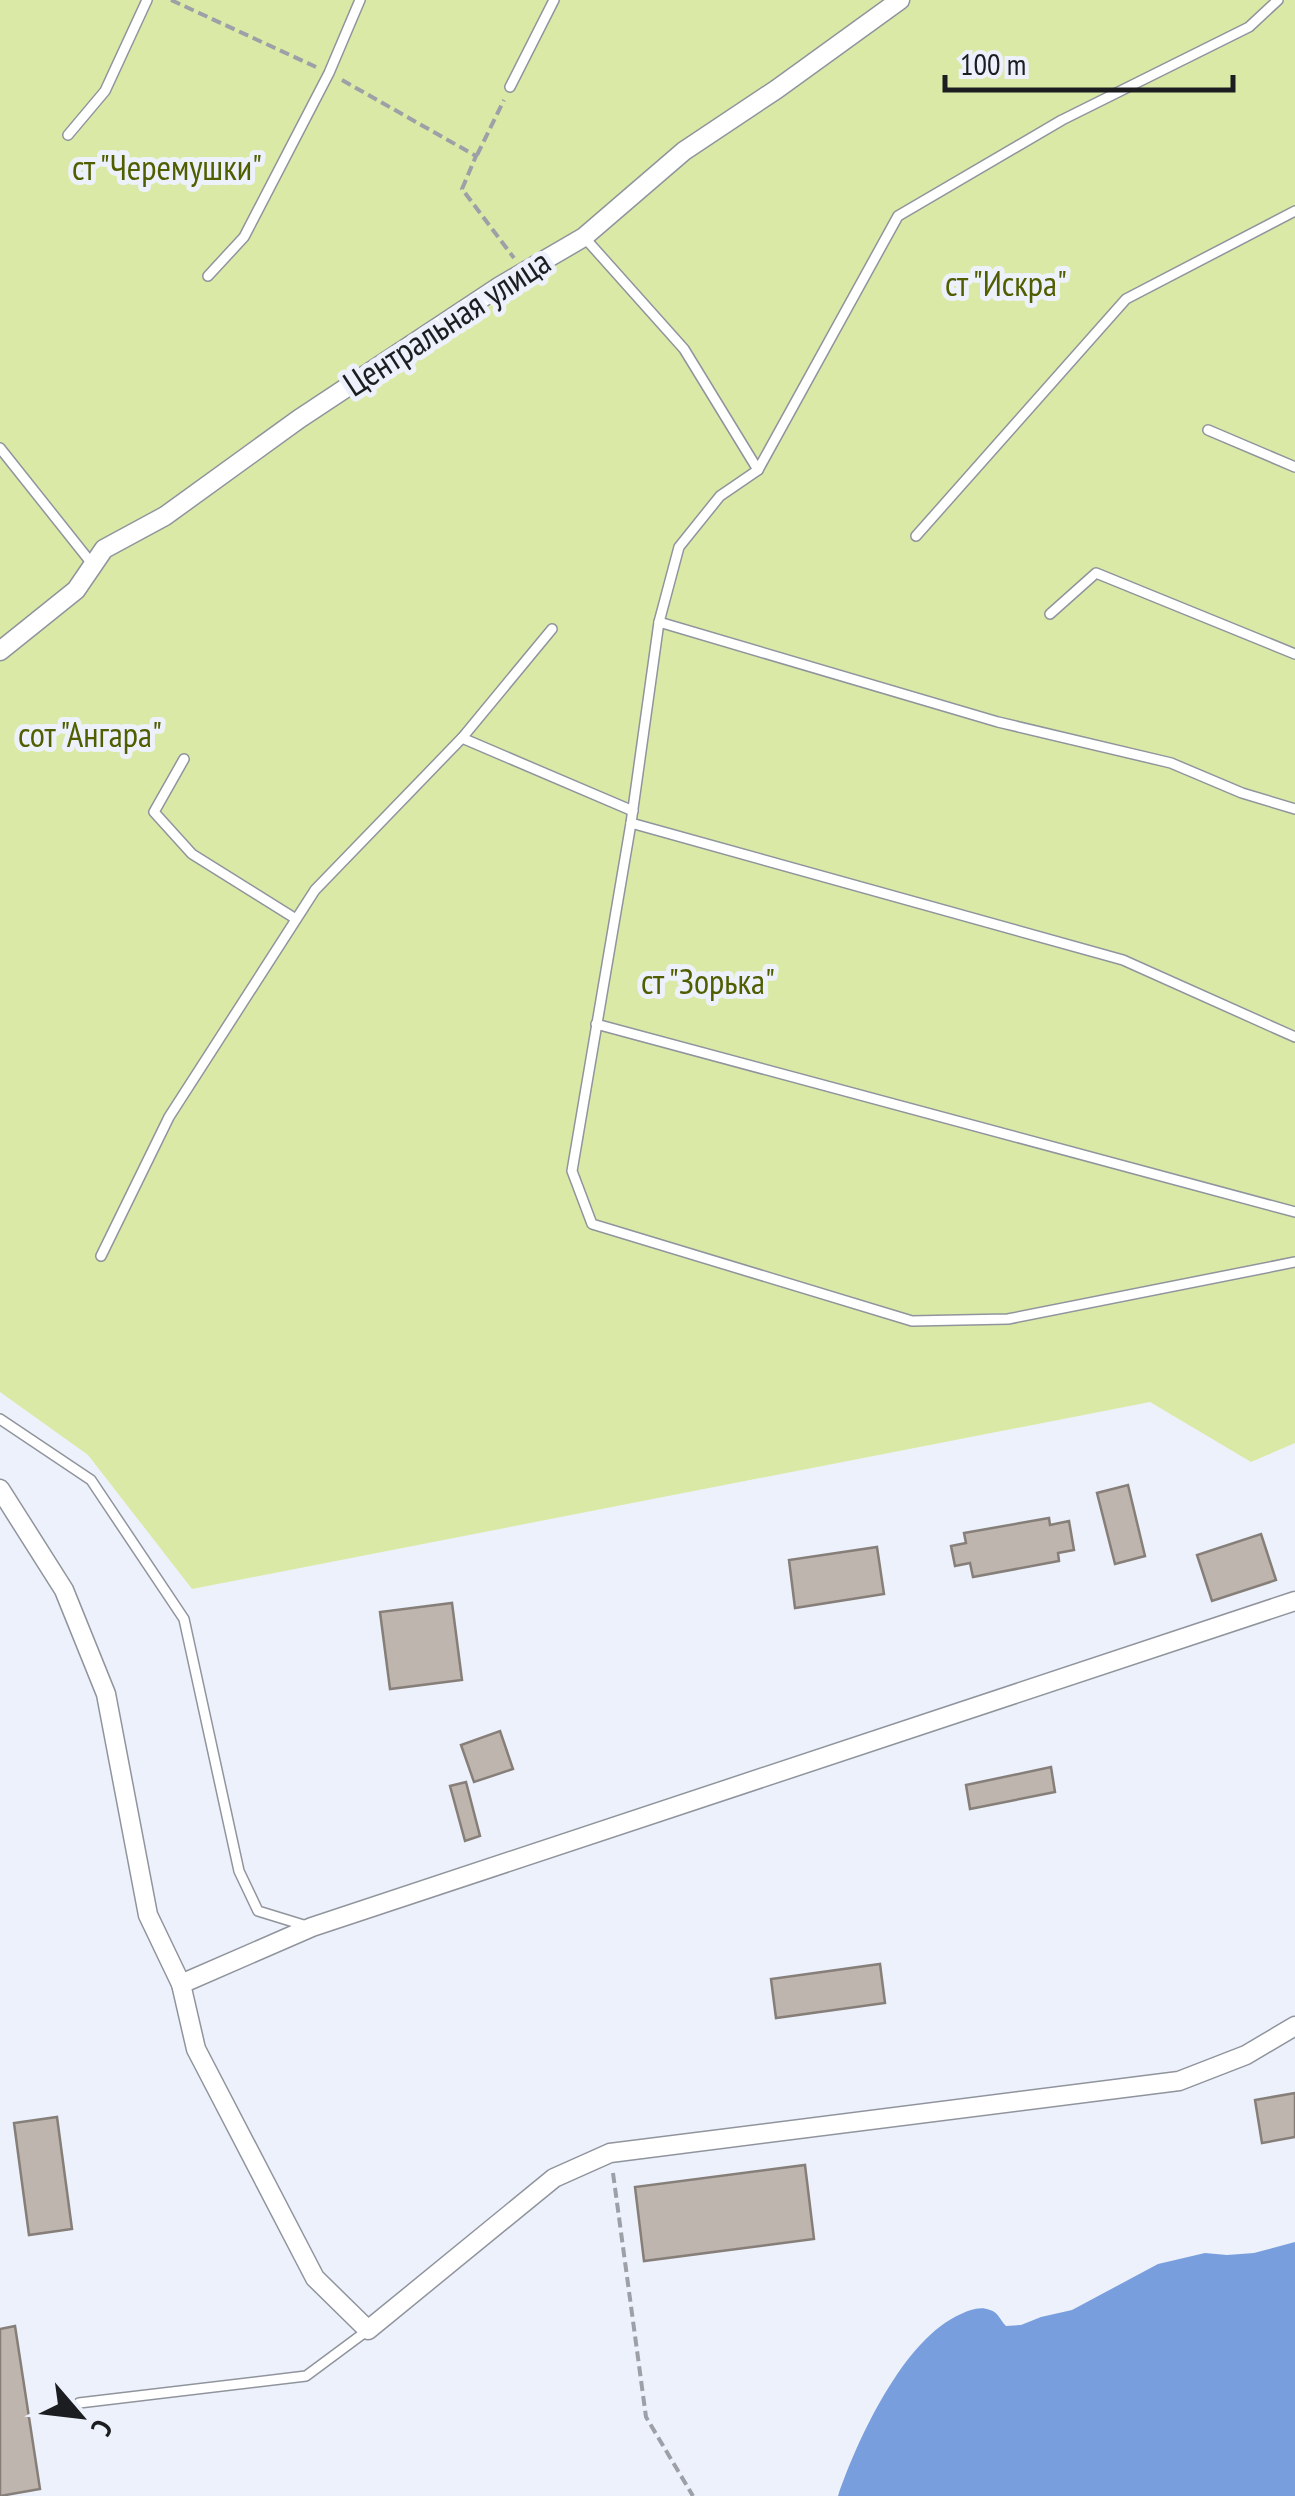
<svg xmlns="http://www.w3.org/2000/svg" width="1295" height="2496" font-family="'PT Sans Narrow',sans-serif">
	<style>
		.green { fill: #daeaa6 }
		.water { fill: #799ede }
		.building { fill: #beb5af; stroke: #867e78; stroke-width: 2.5 }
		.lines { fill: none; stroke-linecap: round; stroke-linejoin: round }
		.service-casing { stroke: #90949d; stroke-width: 12 }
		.minor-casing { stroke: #90949d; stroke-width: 21 }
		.path { stroke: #9da0a7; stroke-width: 4; stroke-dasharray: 10 5; stroke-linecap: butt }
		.service { stroke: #fff; stroke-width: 9 }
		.minor { stroke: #fff; stroke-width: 18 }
		.labels { text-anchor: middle; stroke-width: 10; stroke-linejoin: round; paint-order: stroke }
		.park-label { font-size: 35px; fill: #505e00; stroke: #edf1fb }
		.street-label { font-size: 35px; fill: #1c1d21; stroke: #edf1fb }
	</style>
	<rect width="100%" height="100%" fill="#edf1fb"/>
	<polygon class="green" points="0,0 1295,0 1295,1443 1251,1462 1150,1402 192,1589 88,1455 0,1392"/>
	<path class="water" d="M1295 2242V2496H838C857 2440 904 2338 961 2314 970 2310 980 2306 990 2310 998 2312 1000 2320 1006 2326L1021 2325 1041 2317 1072 2310 1158 2264 1205 2253 1227 2255 1254 2253Z"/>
	<g class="building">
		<polygon points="1128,1485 1145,1556 1115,1564 1097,1493"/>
		<polygon points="1049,1518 1050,1525 1069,1521 1074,1550 1058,1553 1059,1561 973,1577 970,1563 955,1566 951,1546 966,1543 964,1533"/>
		<polygon points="1261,1534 1276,1580 1212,1601 1197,1555"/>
		<polygon points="877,1547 884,1594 795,1608 789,1560"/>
		<polygon points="452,1603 462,1680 390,1689 380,1612"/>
		<polygon points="500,1731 513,1769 474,1782 461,1745"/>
		<polygon points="1051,1767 1055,1792 970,1809 966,1785"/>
		<polygon points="466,1782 480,1836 465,1841 450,1786"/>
		<polygon points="880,1964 885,2003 776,2018 771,1979"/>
		<polygon points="1295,2093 1295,2137 1262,2143 1255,2100"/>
		<polygon points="57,2117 72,2229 29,2235 14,2123"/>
		<polygon points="805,2165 814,2239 644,2261 635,2187"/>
		<polygon points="15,2326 40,2489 0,2496 0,2329"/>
	</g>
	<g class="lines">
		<defs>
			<g id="service">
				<polyline points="1278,0 1249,27 1062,120 898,216 758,470 720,496 679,547 659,622 631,823 572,1171 592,1224 912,1321 1008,1319 1295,1262"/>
				<polyline points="510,87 554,0"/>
				<polyline points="68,135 105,91 147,0"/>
				<polyline points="584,237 684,349 758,470"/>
				<polyline points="208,276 244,237 329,73 360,0"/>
				<polyline points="1208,430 1295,467"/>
				<polyline points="0,448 93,565"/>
				<polyline points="916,536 1126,299 1295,211"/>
				<polyline points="1050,614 1096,573 1295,654"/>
				<polyline points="659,622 998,722 1171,763 1242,793 1295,809"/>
				<polyline points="462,738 552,629"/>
				<polyline points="184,759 154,812 192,854 296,919"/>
				<polyline points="631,823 1123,960 1295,1037"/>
				<polyline points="596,1024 1295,1212"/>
				<polyline points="101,1256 169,1117 315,890 462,738 633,811"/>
				<polyline points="0,1419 91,1480 184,1619 239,1871 258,1911 310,1927"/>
				<polyline points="79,2403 306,2376 368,2330"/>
			</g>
			<g id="minor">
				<polyline points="0,651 76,590 104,549 165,516 299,419 500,286 584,237 684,151 777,89 900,0"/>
				<polyline points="0,1489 64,1590 106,1694 148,1915 181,1984 196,2049 315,2278 368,2330 554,2178 610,2153 1179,2081 1246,2055 1295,2026"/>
				<polyline points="181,1984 312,1927 1295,1601"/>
			</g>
		</defs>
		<use href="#service" class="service-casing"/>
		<use href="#minor" class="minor-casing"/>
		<g class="path">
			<polyline points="171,0 316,67"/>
			<polyline points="342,80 476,156 462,189 514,258"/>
			<polyline points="477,155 504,100"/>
			<polyline points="613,2173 646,2417 693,2496"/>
		</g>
		<use href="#service" class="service"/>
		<use href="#minor" class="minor"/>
	</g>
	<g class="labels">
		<g class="park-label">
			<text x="167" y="180">ст "Черемушки"</text>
			<text x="1006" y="296">ст "Искра"</text>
			<text x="90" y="747">сот "Ангара"</text>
			<text x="708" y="994">ст "Зорька"</text>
		</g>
		<g class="street-label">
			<text transform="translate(447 323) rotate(-33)" y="12">Центральная улица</text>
		</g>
	</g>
	<g transform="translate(80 2416) rotate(118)" stroke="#edf1fb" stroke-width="8" paint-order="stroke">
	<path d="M0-8L18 38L0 25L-18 38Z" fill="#1c1d21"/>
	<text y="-15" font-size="28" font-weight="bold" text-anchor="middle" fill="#1c1d21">С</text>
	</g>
	<path d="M945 75v15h288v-15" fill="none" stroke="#1c1d21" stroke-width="5"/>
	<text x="960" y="75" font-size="30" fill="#1c1d21" stroke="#edf1fb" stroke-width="8" paint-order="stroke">100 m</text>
</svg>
